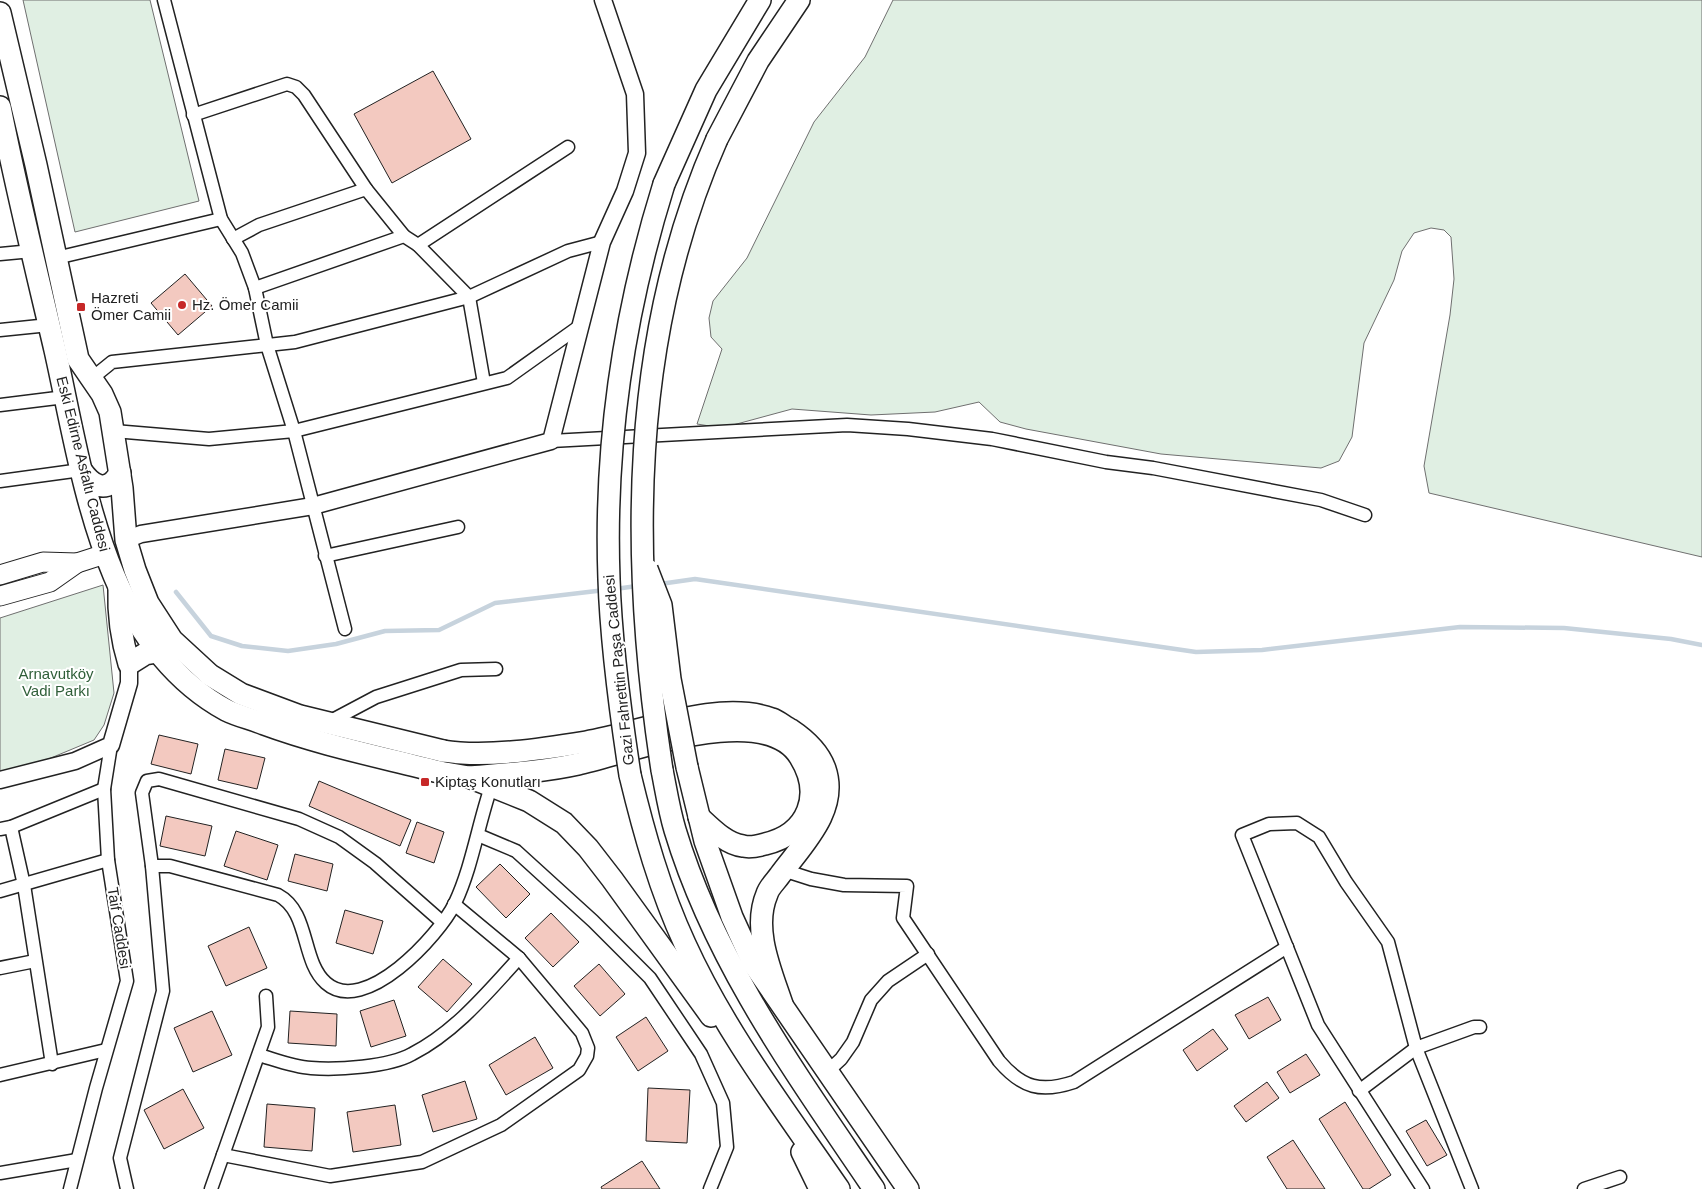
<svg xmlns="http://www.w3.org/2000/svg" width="1702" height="1189" font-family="Helvetica,sans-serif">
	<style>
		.green { fill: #e0efe3; stroke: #6f6f6f }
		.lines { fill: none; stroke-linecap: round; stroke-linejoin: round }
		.stream { stroke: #c7d3dd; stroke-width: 4.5 }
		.building { fill: #f3c9c0; stroke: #222 }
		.minor-casing { stroke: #222; stroke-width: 15 }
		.tertiary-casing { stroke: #222; stroke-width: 19 }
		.secondary-casing { stroke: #222; stroke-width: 21 }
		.primary-casing { stroke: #222; stroke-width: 24 }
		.trunk-casing { stroke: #222; stroke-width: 24 }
		.minor { stroke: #fff; stroke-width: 12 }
		.tertiary { stroke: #fff; stroke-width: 16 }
		.secondary { stroke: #fff; stroke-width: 19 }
		.primary { stroke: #fff; stroke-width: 21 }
		.trunk { stroke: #fff; stroke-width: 21 }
		.trunk-bridge-casing { stroke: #222; stroke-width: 24; stroke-linecap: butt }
		.trunk-bridge { stroke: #fff; stroke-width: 21 }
		.poi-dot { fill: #c62828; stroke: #fff; stroke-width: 2 }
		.labels { text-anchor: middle; stroke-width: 4; stroke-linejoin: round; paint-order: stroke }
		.poi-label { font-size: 15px; fill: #222; stroke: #fff; text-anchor: start }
		.street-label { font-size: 15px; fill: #222; stroke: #fff }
		.park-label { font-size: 15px; fill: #2f5e38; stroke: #fff }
	</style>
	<rect width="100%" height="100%" fill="#fff"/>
	<g class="green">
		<polygon points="23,0 150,0 199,201 75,232"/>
		<polygon points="893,0 1702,0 1702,557 1429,493 1424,466 1450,315 1454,279 1451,237 1444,230 1431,228 1414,233 1402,251 1394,280 1364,343 1352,437 1339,461 1321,468 1161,454 1026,429 1000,422 979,402 935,412 871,415 792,409 722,428 697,424 722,349 711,337 709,318 713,301 747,258 814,122 865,57"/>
		<polygon points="103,585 114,693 104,725 94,740 46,760 0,772 0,618"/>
	</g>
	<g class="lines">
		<g class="stream">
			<polyline points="660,584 695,579 1196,652 1262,650 1460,627 1564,628 1671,639 1702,645"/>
			<polyline points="615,589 637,586"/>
			<polyline points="176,592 211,636 242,646 288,651 336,644 385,631 439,630 495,603 605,590"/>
		</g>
	</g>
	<g class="building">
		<polygon points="433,71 471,139 392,183 354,114"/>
		<polygon points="185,274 212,306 178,335 151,303"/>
		<polygon points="159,735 198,744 191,774 151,764"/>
		<polygon points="225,749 265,758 257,789 218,780"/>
		<polygon points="319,781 411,820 400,846 309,806"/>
		<polygon points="166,816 212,826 205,856 160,846"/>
		<polygon points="417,822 444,832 434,863 406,853"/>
		<polygon points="236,831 278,845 267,880 224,866"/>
		<polygon points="295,854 333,864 327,891 288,881"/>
		<polygon points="500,864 530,894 506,918 476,887"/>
		<polygon points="345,910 383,921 373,954 336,943"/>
		<polygon points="551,913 579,942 553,967 525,938"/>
		<polygon points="249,927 267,968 226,986 208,946"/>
		<polygon points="443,959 472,984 447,1012 418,987"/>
		<polygon points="599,964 625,994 600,1016 574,986"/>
		<polygon points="1268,997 1281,1020 1249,1039 1235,1015"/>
		<polygon points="394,1000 406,1036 371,1047 360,1011"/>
		<polygon points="212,1011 232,1055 193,1072 174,1028"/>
		<polygon points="290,1011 337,1014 336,1046 288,1043"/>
		<polygon points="646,1017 668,1051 638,1071 616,1037"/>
		<polygon points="1213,1029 1228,1049 1197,1071 1183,1050"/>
		<polygon points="535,1037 553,1068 506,1095 489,1065"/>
		<polygon points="1306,1054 1320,1075 1290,1093 1277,1072"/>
		<polygon points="465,1081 477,1119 433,1132 422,1095"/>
		<polygon points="1267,1082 1279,1098 1246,1122 1234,1106"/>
		<polygon points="648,1088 690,1090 687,1143 646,1141"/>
		<polygon points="183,1089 204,1128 164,1149 144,1110"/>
		<polygon points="1345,1102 1391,1175 1369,1189 1363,1189 1319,1119"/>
		<polygon points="267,1104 315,1108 312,1151 264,1147"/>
		<polygon points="395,1105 401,1145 353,1152 347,1112"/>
		<polygon points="1426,1120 1447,1155 1427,1166 1406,1131"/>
		<polygon points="1293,1140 1325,1189 1287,1189 1267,1157"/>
		<polygon points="642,1161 660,1189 602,1189 601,1187"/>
	</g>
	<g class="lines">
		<defs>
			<g id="minor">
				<polyline points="164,0 221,219 242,253 255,288 267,345 294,431 345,629"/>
				<polyline points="193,115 287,84 296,87 304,95 366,189"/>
				<polyline points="233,239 259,225 366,189 404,236"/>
				<polyline points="418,245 469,297 484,383"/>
				<polyline points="0,254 32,251"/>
				<polyline points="56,258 221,219"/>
				<polyline points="255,288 404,236 418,245 568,147"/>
				<polyline points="0,330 49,325"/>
				<polyline points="91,379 112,362 295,342 469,297 568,251 602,242"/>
				<polyline points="0,405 65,397"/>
				<polyline points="114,431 209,439 294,431 507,378 580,326"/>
				<polyline points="551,441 847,425 908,429 992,439 1106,462 1153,468 1321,500 1365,515"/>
				<polyline points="0,481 81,470"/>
				<polyline points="325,556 458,527"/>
				<polyline points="327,723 376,697 461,670 496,669"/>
				<polyline points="11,827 24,885 52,1064"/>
				<polyline points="0,829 11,827 104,789"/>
				<polyline points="478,835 516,851 593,921 650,978 701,1054 723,1103 727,1147 710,1189"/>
				<path d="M152 866H170L278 895C310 912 301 961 326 983 364 1017 439 936 455 903 472 867 478 825 491 787"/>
				<path d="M783 870 811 879 844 885 907 886 903 918 999 1061C1022 1088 1041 1093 1074 1082L1287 947"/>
				<polyline points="0,891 108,860"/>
				<polyline points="0,968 35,961"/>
				<path d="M259 1055C276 1060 294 1067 311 1068 337 1070 389 1067 412 1054 455 1032 487 993 519 958"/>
				<polyline points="828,1071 841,1059 853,1042 871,1000 888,981 928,954"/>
				<polyline points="0,1075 106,1050"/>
				<polyline points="1359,1091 1416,1048 1474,1027 1480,1027"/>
				<polyline points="223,1155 330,1176 422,1162 501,1125 579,1070 587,1056 588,1048 582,1033 519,958 454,904"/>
				<polyline points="0,1173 77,1160"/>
				<polyline points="70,1189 96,1088 127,981 108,860 104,789 111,745"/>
				<polyline points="127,1189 120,1158 163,991 152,866 142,793 147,781 159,779 299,819 339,837 375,863 442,922"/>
				<polyline points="211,1189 268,1027 266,996"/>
				<polyline points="1423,1189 1318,1025 1242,835 1269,824 1297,823 1319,837 1346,882 1388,942 1416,1048 1472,1189"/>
				<polyline points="1584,1189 1620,1177"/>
			</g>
			<g id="tertiary">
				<polyline points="126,540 141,534 313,506 551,441 602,242 625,191 637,153 635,94 603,0"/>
				<polyline points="0,780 75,761 111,745 129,683 129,664"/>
			</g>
			<g id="secondary">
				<polyline points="0,575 43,562 77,563"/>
				<polyline points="0,596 50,582 77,563 105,554"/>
			</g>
			<g id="primary">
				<polyline points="0,13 36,165 78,359 102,394 110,412 122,488 126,540 135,570 148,603 172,640 210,675 241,694 300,716 443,751"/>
				<path d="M0 107C16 188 36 269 55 350 83 474 102 642 226 710 238 716 252 719 264 724 321 745 381 757 439 772"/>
				<path d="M81 470C93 487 107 494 120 473"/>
				<path d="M119 589C118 616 121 638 129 664L145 654 157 652"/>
			</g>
			<g id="trunk">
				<polyline points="717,139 758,61 799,0"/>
				<polyline points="664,184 706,90 760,0"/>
				<path d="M443 751C486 758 543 749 586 742 640 733 718 699 772 719 778 721 785 727 791 730 806 740 819 752 825 769 839 810 802 845 780 875 776 881 769 887 767 894 752 929 771 971 782 1004"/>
				<polyline points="687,767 705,841 732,917 753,963 908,1189"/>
				<path d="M662 770C666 790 669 810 675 830 715 963 797 1075 874 1189"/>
				<polyline points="439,772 469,777 529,801 564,823 588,848 612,879 711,1016"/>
				<path d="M630 775C644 833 660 890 685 944 725 1032 785 1110 839 1189"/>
				<path d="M469 777C505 774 542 772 578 764 629 753 765 699 800 757 823 794 809 834 765 844 758 846 750 848 743 846 726 844 711 828 699 817"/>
				<polyline points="802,1152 820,1189"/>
			</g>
		</defs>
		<use href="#minor" class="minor-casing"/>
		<use href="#tertiary" class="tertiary-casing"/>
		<use href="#secondary" class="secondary-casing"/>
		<use href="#primary" class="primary-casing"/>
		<use href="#trunk" class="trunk-casing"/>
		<use href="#minor" class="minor"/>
		<use href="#tertiary" class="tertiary"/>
		<use href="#secondary" class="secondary"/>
		<use href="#primary" class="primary"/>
		<use href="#trunk" class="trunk"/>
		<defs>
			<g id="trunk-bridge">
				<polyline points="647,569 661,605 670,679 687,767"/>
				<path d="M662 770C630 559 629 338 717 139"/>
				<path d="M630 775C620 710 611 644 609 579 604 444 624 312 664 184"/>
			</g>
		</defs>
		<use href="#trunk-bridge" class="trunk-bridge-casing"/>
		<use href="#trunk-bridge" class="trunk-bridge"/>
	</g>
	<g class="poi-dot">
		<circle cx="182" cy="305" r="5"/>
		<rect x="76" y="302" width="10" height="10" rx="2.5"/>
		<rect x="420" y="777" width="10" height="10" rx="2.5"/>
	</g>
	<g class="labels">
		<g class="poi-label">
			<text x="91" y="303">Hazreti<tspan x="91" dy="17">Ömer Camii</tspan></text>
			<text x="192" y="310">Hz. Ömer Camii</text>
			<text x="435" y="787">Kiptaş Konutları</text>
		</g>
		<g class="street-label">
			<text transform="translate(83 464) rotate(76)" y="5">Eski Edirne Asfaltı Caddesi</text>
			<text transform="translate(619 670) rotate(-96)" y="5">Gazi Fahrettin Paşa Caddesi</text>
			<text transform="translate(119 928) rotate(81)" y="5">Taif Caddesi</text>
		</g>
		<g class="park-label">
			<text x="56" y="679">Arnavutköy<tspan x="56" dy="17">Vadi Parkı</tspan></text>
		</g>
	</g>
</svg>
